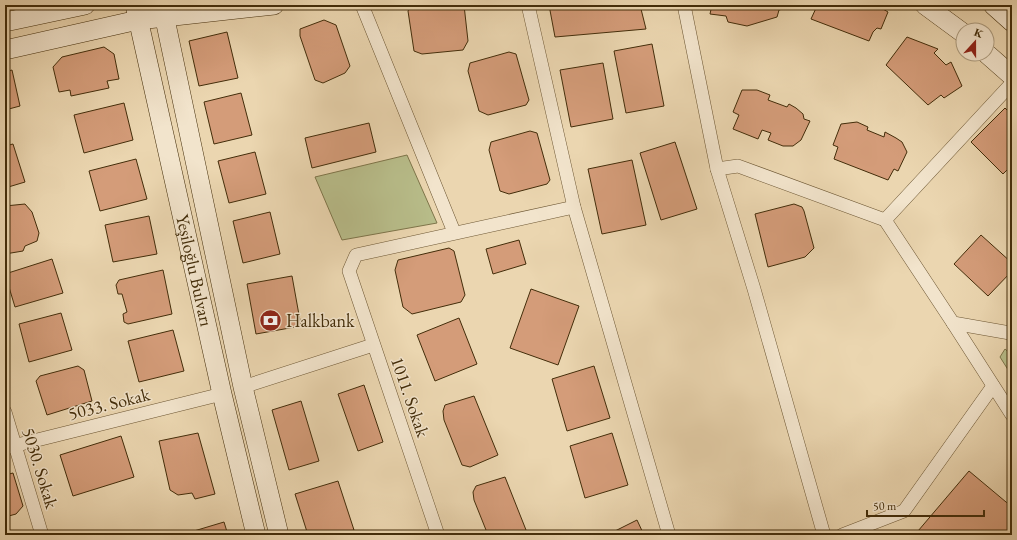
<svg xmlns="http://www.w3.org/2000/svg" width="1017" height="540" font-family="'EB Garamond',serif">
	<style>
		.green { fill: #b8bd8a; stroke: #7e754a }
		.building { fill: #d49c79; stroke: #432d0a }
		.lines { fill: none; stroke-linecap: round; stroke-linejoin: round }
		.minor-casing { stroke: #6d5734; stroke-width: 14 }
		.secondary-casing { stroke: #432d0a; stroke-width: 20 }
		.minor { stroke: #f2e4cc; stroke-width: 13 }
		.secondary { stroke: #f2e4cc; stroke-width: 19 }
		.labels { text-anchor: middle; stroke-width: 3; stroke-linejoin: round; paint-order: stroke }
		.street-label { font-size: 18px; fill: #432d0a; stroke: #f2e4cc }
		.poi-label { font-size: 18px; fill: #432d0a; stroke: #f2e4cc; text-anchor: start }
	</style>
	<rect width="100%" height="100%" fill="#ebd6b0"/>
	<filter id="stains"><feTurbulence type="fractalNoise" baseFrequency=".005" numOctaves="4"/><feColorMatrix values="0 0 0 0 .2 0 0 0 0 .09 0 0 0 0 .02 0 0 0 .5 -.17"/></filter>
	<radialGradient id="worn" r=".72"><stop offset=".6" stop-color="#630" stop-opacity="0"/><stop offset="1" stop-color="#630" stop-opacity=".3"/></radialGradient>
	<g class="green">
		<polygon points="407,155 437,223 342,240 315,177"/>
		<polygon points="1005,349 1012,355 1012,376 1000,357"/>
	</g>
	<g class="building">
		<polygon points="411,5 464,5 468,41 463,50 422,54 414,51 408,11"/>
		<polygon points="549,5 640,5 646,29 555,37"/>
		<polygon points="712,5 793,5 793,6 779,10 777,17 747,26 728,22 726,16 710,14"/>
		<polygon points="815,5 881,5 883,9 888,12 881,29 877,28 873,32 869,41 811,19 817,6"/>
		<polygon points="324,20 336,25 350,66 345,73 323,83 315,80 300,36 300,29"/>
		<polygon points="227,32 238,78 199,86 189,41"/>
		<polygon points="907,37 938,49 934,53 946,65 951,62 962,86 944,98 941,95 928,105 886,65"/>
		<polygon points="652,44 664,106 626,113 614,51"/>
		<polygon points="104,47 114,54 119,79 107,81 109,88 71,96 70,90 59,92 53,67 62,57"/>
		<polygon points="509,52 516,54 529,100 526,105 488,115 479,111 468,71 470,63"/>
		<polygon points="603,63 613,119 571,127 560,70"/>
		<polygon points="12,70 20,106 5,110 5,72"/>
		<polygon points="742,90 757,90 770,95 768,100 787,107 789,104 796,108 803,114 804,119 810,121 801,140 793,146 783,146 768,140 771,133 762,130 758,139 733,129 739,115 733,112"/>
		<polygon points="241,93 252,135 214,144 204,102"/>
		<polygon points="124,103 133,140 84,153 74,115"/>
		<polygon points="1005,108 1012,115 1012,165 1003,174 971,142"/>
		<polygon points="857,122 868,127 867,130 884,137 885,132 896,138 902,142 907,152 898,171 894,169 888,180 834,159 838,147 833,145 841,124"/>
		<polygon points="369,123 376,152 312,168 305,138"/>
		<polygon points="530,131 537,133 550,180 547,184 509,194 500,191 489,150 491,142"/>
		<polygon points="675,142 697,209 661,220 640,153"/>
		<polygon points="13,144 25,182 5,188 5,146"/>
		<polygon points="255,152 266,194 229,203 218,161"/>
		<polygon points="136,159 147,199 100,211 89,171"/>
		<polygon points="632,160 646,225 602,234 588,169"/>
		<polygon points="25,204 32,212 39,233 37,241 25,246 23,251 5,254 5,206"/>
		<polygon points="794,204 802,207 804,211 814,248 805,257 768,267 755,214"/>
		<polygon points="270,212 280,254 243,263 233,221"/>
		<polygon points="149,216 157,254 113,262 105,225"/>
		<polygon points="981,235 1012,263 1012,271 988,296 954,264"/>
		<polygon points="519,240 526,264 493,274 486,249"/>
		<polygon points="449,248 454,251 465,295 461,302 412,314 403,307 395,270 398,260"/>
		<polygon points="52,259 63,293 15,307 5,274"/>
		<polygon points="163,270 172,314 128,324 124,322 123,314 127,312 122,294 118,294 116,285 119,280"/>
		<polygon points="292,276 301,326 256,334 247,284"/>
		<polygon points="531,289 579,306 558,365 510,348"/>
		<polygon points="61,313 72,350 29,362 19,324"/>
		<polygon points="459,318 477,364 435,381 417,335"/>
		<polygon points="173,330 184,371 139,382 128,341"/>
		<polygon points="78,366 84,370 92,401 47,415 36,381 40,376"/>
		<polygon points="594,366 610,418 567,431 552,379"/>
		<polygon points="364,385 383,442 358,451 338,394"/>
		<polygon points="474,396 498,455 470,467 462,465 444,420 443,411 445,405"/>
		<polygon points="301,401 319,461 289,470 272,410"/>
		<polygon points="198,433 215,494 195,499 192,493 178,495 170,490 159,441"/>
		<polygon points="612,433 628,485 585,498 570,446"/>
		<polygon points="121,436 134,477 73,496 60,455"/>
		<polygon points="969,471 1012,507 1012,535 923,535 918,531"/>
		<polygon points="13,473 23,506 16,514 5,517 5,475"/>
		<polygon points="505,477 528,535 488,535 474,500 473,492 476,486"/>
		<polygon points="338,481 354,530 336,535 308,535 295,494"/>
		<polygon points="637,520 644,535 607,535"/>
		<polygon points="224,522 228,535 184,535 184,534"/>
	</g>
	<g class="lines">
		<defs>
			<g id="minor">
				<polyline points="362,5 454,232"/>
				<polyline points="528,5 574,207 669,535"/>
				<polyline points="684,5 717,169 754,289 824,535"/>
				<polyline points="717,169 738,166 885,220 953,323 1010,333 1012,334"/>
				<polyline points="885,220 1012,83"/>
				<polyline points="953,323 1012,415"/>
				<polyline points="243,387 373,345"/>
				<polyline points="5,412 42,535"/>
				<polyline points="5,448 222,394"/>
				<polyline points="438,535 349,271 356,255 574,207"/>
				<polyline points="842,535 904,511 993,386"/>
			</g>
			<g id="secondary">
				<path id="s1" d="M135 5 222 394 256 535"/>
				<polyline points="162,5 243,387 279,535"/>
				<polyline points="925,5 963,33"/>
				<polyline points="993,5 1012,22"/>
				<polyline points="5,22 85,5"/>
				<polyline points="5,50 138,20 274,5"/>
				<polyline points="987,54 1012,76"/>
			</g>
		</defs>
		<use href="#minor" class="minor-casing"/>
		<use href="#secondary" class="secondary-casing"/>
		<use href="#minor" class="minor"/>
		<use href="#secondary" class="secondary"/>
	</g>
	<defs>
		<symbol id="bank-disc" viewBox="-11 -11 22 22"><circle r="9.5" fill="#8f2418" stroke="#f2e4cc"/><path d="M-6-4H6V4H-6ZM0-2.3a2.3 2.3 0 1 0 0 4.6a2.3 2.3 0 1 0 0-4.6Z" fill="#fff"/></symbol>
	</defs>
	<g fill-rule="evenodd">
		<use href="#bank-disc" x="258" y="308" width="25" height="25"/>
	</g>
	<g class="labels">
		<g class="street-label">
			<text dy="6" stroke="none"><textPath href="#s1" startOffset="272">Yeşiloğlu Bulvarı</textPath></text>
			<text transform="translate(410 397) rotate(71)" y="6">1011. Sokak</text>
			<text transform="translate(109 404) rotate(-14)" y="6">5033. Sokak</text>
			<text transform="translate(40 468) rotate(73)" y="6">5030. Sokak</text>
		</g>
		<g class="poi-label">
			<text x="286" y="327">Halkbank</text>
		</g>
	</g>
	<rect width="1017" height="540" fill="none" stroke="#ebd6b0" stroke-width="20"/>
	<rect x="6" y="6" width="1005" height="528" fill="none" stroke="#432d0a" stroke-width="2"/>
	<rect x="10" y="10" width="997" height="520" fill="none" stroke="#432d0a"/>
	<g transform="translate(975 42) rotate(21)"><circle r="19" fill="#f2e4cc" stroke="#ac9b7e"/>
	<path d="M0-3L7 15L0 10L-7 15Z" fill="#8f2418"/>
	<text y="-6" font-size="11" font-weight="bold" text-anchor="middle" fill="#432d0a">K</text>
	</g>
	<path d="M867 510v6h117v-6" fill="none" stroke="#432d0a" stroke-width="2"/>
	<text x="873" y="510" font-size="12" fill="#432d0a" stroke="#f2e4cc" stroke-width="3" paint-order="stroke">50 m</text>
	<rect width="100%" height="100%" filter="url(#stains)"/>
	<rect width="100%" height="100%" fill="url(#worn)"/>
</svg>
